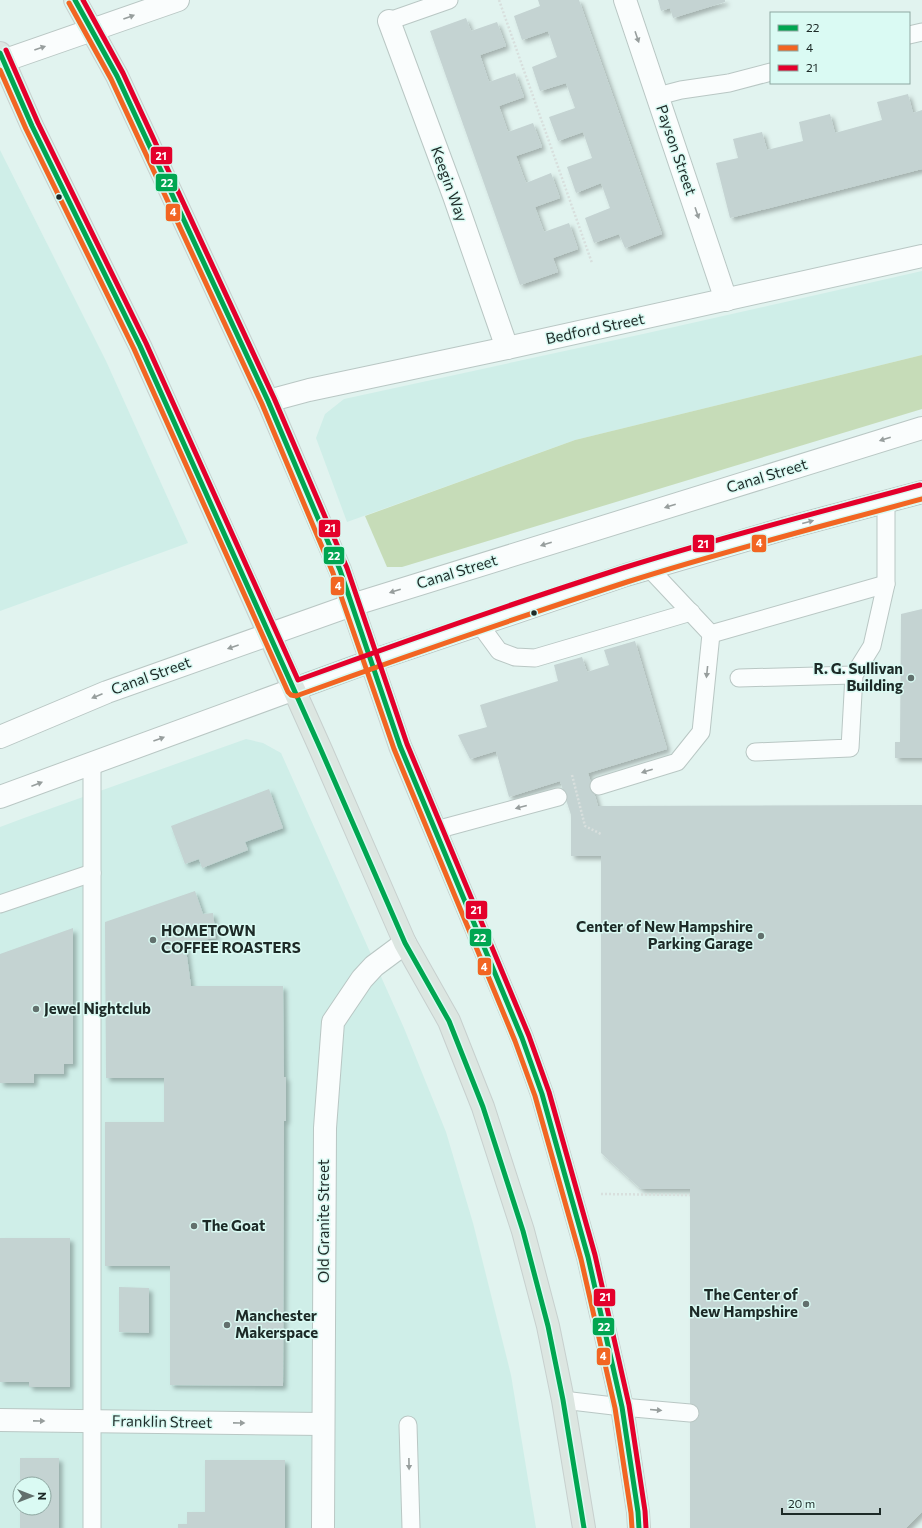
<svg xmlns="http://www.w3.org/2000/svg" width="922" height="1528" font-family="Commissioner,sans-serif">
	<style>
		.built { fill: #cfeee8; fill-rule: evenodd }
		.green { fill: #c6dcb8 }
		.building { fill: #c4d3d2; filter: url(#shadow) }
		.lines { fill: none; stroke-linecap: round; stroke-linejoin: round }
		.lane-casing { stroke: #b9c7c4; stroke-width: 19 }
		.street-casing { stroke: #b9c7c4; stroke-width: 24 }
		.secondary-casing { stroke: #b9c7c4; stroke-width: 24 }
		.primary-casing { stroke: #c7d0ce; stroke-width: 24 }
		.path { stroke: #d8dfdd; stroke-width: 2.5; stroke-dasharray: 2 2; stroke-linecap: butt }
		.lane { stroke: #fafdfd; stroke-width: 17 }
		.street { stroke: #fafdfd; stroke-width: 22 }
		.secondary { stroke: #fafdfd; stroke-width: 22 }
		.primary { stroke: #dce6e1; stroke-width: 22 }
		.path-bridge { stroke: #d8dfdd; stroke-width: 2.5; stroke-dasharray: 2 2; stroke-linecap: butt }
		.bus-1-casing { stroke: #dafaf3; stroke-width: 8 }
		.bus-2-casing { stroke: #dafaf3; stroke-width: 8 }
		.bus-3-casing { stroke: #dafaf3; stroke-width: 8 }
		.bus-1 { stroke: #00a651; stroke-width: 5 }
		.bus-2 { stroke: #f26522; stroke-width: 5 }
		.bus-3 { stroke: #e4002b; stroke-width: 5 }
		.oneway { fill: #979e9d }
		.bus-dot { fill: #1d2a27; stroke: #dafaf3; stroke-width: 1.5 }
		.poi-dot { fill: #62706d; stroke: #dafaf3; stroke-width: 1.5 }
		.labels { text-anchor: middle; stroke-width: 3; stroke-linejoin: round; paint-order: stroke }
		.street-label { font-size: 15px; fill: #1d2a27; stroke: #dafaf3 }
		.poi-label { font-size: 15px; font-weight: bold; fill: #1d2a27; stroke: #dafaf3; text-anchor: start }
		.line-badge { stroke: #dafaf3; stroke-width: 1.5 }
		.badge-label { font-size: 11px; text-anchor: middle; font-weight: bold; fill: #fff }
	</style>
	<defs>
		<filter id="shadow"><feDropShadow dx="3.5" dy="3.5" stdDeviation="2" flood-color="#0004"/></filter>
	</defs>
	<rect width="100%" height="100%" fill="#e1f3ef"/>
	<g class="built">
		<polygon points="0,150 106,361 188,543 0,611"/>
		<polygon points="922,271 922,355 575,440 347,522 316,438 325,414 344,399 643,334"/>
		<path d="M246 739 263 743 281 753 404 1028 446 1132 473 1223 511 1375 536 1528H0V827L24 818ZM20 1484H44V1508H20Z"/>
	</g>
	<polygon class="green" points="922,355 922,409 402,567 387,567 365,516 575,440"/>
	<g class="building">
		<polygon points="538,0 579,0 662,234 625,248 619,234 594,243 585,218 610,208 601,183 576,193 567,167 592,158 583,132 558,141 549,117 575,108 566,83 540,91 532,67 557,57 548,31 522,40 514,16 540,6"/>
		<polygon points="658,0 725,0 725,2 673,18 670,8 661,11"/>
		<polygon points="466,18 471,31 497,22 506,46 480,55 489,82 515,73 524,97 499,106 508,132 533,123 542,147 516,156 526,183 551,173 560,198 535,207 544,232 569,223 578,249 553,258 558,272 520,285 430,31"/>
		<polygon points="908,94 913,113 922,110 922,169 730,218 716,163 738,158 733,139 762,132 767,150 803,141 799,122 830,114 835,133 882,120 877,102"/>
		<polygon points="922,609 922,758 895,758 895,742 900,742 901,614"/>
		<polygon points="635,641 667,749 588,773 598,806 922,805 922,1512 906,1528 690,1528 690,1189 641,1189 601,1153 601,856 571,856 571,815 560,781 509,797 496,751 470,759 458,735 487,727 480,705 558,681 554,665 582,657 587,672 609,665 604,650"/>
		<polygon points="269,789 283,828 245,842 248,850 202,868 199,859 185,864 171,826"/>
		<polygon points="195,891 203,914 213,913 216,938 185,942 191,986 283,986 284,1077 286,1077 286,1121 284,1121 283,1386 170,1385 170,1266 105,1266 105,1122 164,1122 164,1078 106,1078 105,922"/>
		<polygon points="73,928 73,1064 64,1064 64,1074 34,1074 34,1083 0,1083 0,954"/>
		<polygon points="0,1238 70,1238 70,1387 29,1387 29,1382 0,1382"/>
		<polygon points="119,1287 149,1288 149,1333 119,1332"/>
		<polygon points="20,1458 59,1458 59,1528 20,1528 20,1508 44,1508 44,1484 20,1484"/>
		<polygon points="205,1460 285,1460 285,1528 178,1528 178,1524 187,1524 187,1512 205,1512"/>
	</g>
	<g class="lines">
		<defs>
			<g id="lane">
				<polyline points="389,21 449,0"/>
				<polyline points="909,35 922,32"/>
				<polyline points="658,96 681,90 729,83 771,72"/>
				<polyline points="480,625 499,651 515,657 535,658 691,612"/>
				<polyline points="711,634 886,584"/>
				<polyline points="739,678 854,675"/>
				<polyline points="755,752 850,748 854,675 872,646 886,584 886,501"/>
				<polyline points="92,763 92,1528"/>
				<polyline points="599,786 677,762 701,732 711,634 649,568"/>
				<polyline points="436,830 558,797"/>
				<polyline points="0,904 92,873"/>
				<polyline points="563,1400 622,1407 690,1413"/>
				<polyline points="408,1425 411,1528"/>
			</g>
			<g id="street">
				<polyline points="625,0 726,300"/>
				<polyline points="389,21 454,196 507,348"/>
				<polyline points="0,62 178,0"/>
				<polyline points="268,401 309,390 507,348 922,256"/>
				<polyline points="0,1420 323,1424"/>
				<polyline points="323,1528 325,1128 333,1022 362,979 374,966 405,943"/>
			</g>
			<g id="secondary">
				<polyline points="0,737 107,692 352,605 922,428"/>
				<polyline points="0,797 371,661 626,575 787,528 922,492"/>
			</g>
			<g id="primary">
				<polyline points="75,0 117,76 268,401 340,570 400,746 522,1038 542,1094 588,1257 622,1407 638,1512 639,1528"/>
				<polyline points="0,53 32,126 140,346 321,750 405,943 449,1021 483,1107 523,1231 548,1326 563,1400 584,1528"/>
			</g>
		</defs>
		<use href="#lane" class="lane-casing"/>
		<use href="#street" class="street-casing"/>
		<use href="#secondary" class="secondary-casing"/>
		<use href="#primary" class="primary-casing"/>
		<g class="path">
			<polyline points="499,0 592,263"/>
			<polyline points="601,1194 690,1195"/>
		</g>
		<use href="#lane" class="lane"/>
		<use href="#street" class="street"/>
		<use href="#secondary" class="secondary"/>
		<use href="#primary" class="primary"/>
		<polyline class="path-bridge" points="572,775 585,826 601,834"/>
		<defs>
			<g id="bus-1">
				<polyline points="75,0 117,76 268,401 340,570 400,746 522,1038 542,1094 588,1257 622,1407 638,1512 639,1528"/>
				<polyline points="0,53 32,126 140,346 321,750 405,943 449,1021 483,1107 523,1231 548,1326 563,1400 584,1528"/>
			</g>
			<g id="bus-2">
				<polyline points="69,3 111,79 262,404 333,573 394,749 515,1041 535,1096 581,1259 615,1408 631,1513 632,1528"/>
				<path d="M0 70 26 129 134 349 288 692 291 695 296 696C406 656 516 618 627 582 724 551 823 526 922 499"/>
			</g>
			<g id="bus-3">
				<polyline points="83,0 123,73 274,398 347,568 407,744 529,1036 549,1092 595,1255 629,1405 645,1511 646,1528"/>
				<path d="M6 50 38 123 146 343 298 680C405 641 514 603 623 568 721 537 821 512 920 485"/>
			</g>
		</defs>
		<use href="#bus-1" class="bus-1-casing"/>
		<use href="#bus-2" class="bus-2-casing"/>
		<use href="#bus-3" class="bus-3-casing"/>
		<use href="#bus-1" class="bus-1"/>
		<use href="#bus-2" class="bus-2"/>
		<use href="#bus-3" class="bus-3"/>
	</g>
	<defs><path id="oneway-solid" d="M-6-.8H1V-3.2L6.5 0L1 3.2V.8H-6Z"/></defs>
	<g class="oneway">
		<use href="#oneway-solid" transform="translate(129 17) rotate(-20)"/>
		<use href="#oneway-solid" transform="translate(637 37) rotate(71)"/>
		<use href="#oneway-solid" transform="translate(40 48) rotate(-19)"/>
		<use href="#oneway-solid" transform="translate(697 213) rotate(71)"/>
		<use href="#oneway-solid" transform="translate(885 439) rotate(163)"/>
		<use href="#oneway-solid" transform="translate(670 506) rotate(163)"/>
		<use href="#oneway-solid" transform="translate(808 522) rotate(-15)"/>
		<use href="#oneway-solid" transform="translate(546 544) rotate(163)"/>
		<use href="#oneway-solid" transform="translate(395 591) rotate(163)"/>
		<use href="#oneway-solid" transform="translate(233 647) rotate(161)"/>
		<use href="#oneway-solid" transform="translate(707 672) rotate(96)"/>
		<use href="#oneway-solid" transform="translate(97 696) rotate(157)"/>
		<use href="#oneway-solid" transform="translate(159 739) rotate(-20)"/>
		<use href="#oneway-solid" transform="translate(647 771) rotate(163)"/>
		<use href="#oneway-solid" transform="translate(37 784) rotate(-21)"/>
		<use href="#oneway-solid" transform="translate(521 807) rotate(165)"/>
		<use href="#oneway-solid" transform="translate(656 1410) rotate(5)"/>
		<use href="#oneway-solid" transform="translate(39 1421) rotate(1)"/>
		<use href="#oneway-solid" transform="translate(239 1423) rotate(1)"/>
		<use href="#oneway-solid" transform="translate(409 1464) rotate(89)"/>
	</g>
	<g class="bus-dot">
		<circle cx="59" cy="197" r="3.5"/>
		<circle cx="534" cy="613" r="3.5"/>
	</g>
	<g class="poi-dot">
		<circle cx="911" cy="678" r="4"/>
		<circle cx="761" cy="936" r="4"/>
		<circle cx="153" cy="940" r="4"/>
		<circle cx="36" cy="1009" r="4"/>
		<circle cx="194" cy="1226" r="4"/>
		<circle cx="806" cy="1304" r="4"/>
		<circle cx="227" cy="1325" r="4"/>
	</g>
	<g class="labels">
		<g class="street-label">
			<text transform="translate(676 150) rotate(71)" y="5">Payson Street</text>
			<text transform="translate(449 184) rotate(70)" y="5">Keegin Way</text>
			<text transform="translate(595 329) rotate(-12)" y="5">Bedford Street</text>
			<text transform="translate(767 476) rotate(-17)" y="5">Canal Street</text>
			<text transform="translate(457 572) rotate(-17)" y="5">Canal Street</text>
			<text transform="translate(151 676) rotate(-20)" y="5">Canal Street</text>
			<text transform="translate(324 1221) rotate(-90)" y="5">Old Granite Street</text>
			<text transform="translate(162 1422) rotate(1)" y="5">Franklin Street</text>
		</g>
		<g class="poi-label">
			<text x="903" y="674" text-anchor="end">R. G. Sullivan<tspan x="903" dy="17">Building</tspan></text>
			<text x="753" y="932" text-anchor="end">Center of New Hampshire<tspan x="753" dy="17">Parking Garage</tspan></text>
			<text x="161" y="936">HOMETOWN<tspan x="161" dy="17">COFFEE ROASTERS</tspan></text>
			<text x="44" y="1014">Jewel Nightclub</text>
			<text x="202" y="1231">The Goat</text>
			<text x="798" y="1300" text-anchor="end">The Center of<tspan x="798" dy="17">New Hampshire</tspan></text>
			<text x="235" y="1321">Manchester<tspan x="235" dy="17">Makerspace</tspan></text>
		</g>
	</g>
	<g class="line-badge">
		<rect x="150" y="146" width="23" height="19" rx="4" fill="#e4002b"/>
		<rect x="155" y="173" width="23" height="19" rx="4" fill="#00a651"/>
		<rect x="165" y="203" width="16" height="19" rx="4" fill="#f26522"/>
		<rect x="318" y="519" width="23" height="19" rx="4" fill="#e4002b"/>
		<rect x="751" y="534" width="16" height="19" rx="4" fill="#f26522"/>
		<rect x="692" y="534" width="23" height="19" rx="4" fill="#e4002b"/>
		<rect x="323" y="546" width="22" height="19" rx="4" fill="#00a651"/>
		<rect x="330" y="576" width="15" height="20" rx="4" fill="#f26522"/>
		<rect x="465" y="900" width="23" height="20" rx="4" fill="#e4002b"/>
		<rect x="469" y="928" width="23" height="19" rx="4" fill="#00a651"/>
		<rect x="477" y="957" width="15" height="19" rx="4" fill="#f26522"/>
		<rect x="593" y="1288" width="23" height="19" rx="4" fill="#e4002b"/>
		<rect x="592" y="1317" width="23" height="19" rx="4" fill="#00a651"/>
		<rect x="596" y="1347" width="15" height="19" rx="4" fill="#f26522"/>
	</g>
	<g class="badge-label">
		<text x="161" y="160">21</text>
		<text x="167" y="187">22</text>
		<text x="173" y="216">4</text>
		<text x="330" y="532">21</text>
		<text x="759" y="547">4</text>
		<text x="703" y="548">21</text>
		<text x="334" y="560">22</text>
		<text x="338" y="590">4</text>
		<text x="476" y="914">21</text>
		<text x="480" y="942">22</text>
		<text x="484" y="971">4</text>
		<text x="605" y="1301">21</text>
		<text x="604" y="1331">22</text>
		<text x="603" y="1360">4</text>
	</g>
	<rect x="770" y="12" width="140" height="72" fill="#dafaf3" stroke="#8ea7a1"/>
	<rect x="778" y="25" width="20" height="6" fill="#00a651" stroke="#8ea7a1"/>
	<text x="806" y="32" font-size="12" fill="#1d2a27">22</text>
	<rect x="778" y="45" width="20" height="6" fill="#f26522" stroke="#8ea7a1"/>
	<text x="806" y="52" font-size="12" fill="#1d2a27">4</text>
	<rect x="778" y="65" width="20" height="6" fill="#e4002b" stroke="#8ea7a1"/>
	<text x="806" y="72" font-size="12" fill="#1d2a27">21</text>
	<g transform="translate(32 1496) rotate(90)"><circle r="19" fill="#dafaf3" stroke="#8ea7a1"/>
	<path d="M0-3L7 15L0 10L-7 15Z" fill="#62706d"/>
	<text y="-6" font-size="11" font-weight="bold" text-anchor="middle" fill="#1d2a27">N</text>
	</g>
	<path d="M782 1508v6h98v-6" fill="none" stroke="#1d2a27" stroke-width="2"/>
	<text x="788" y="1508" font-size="12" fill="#1d2a27" stroke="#dafaf3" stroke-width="3" paint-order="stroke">20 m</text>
</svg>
